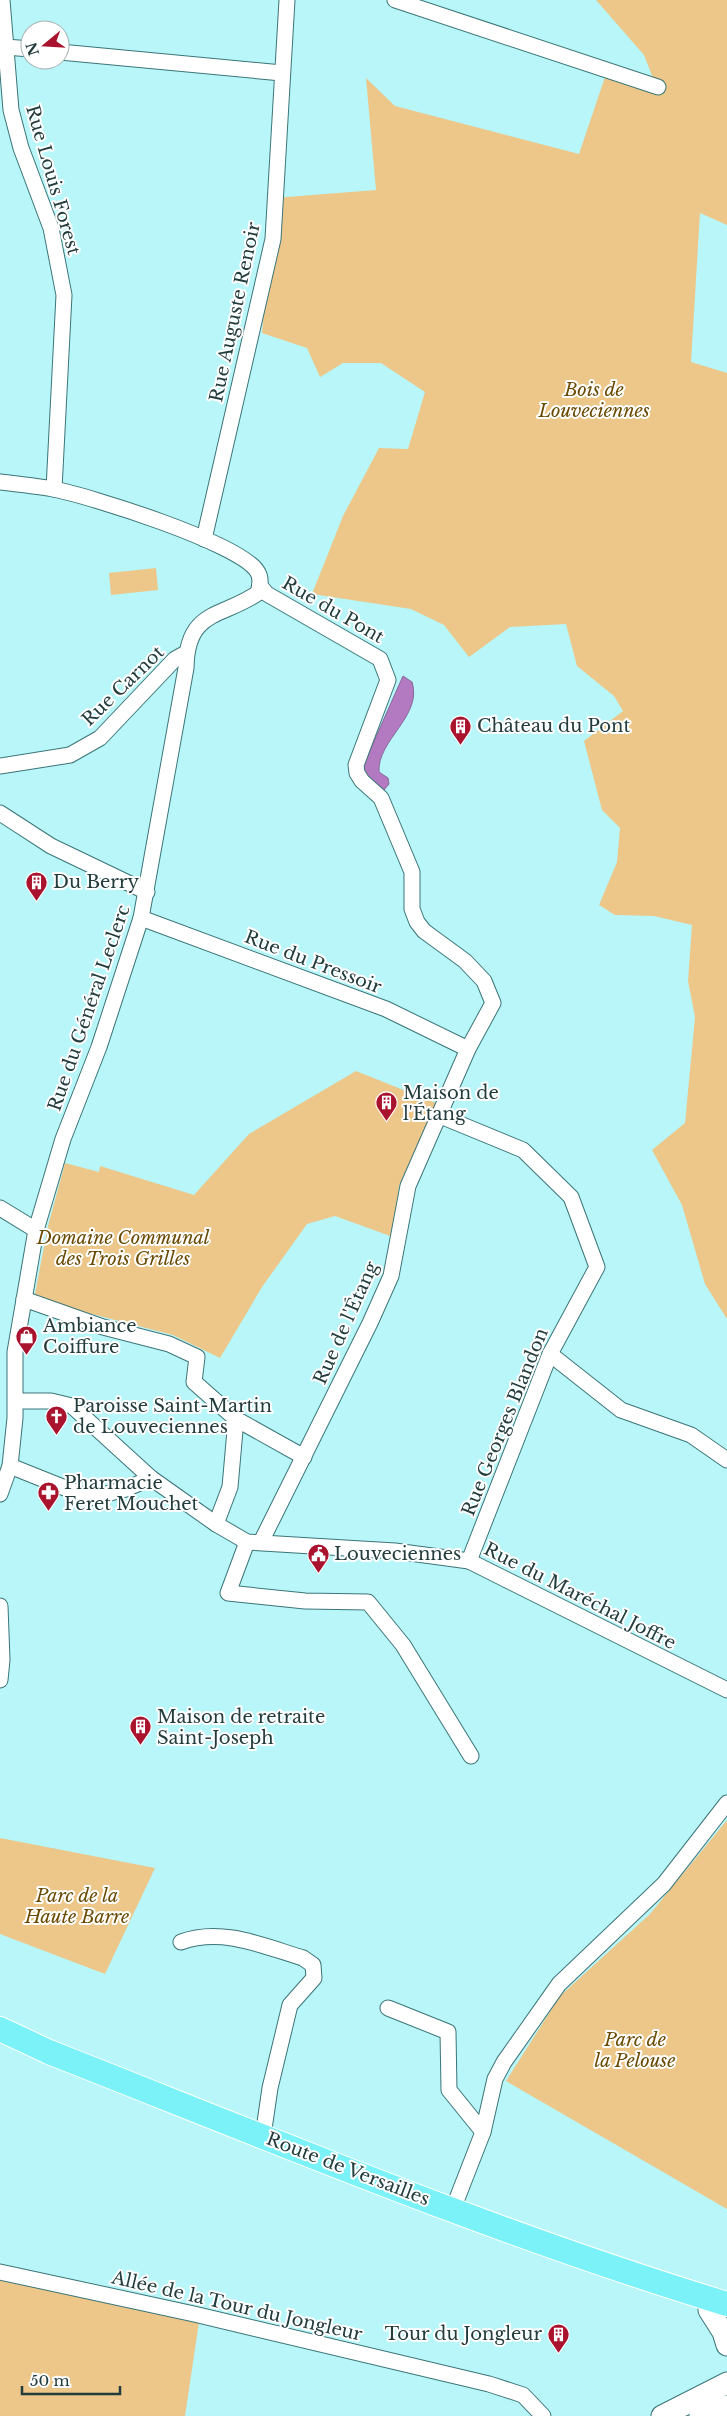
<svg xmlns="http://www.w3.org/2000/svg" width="727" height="2416" font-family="'Libre Baskerville',serif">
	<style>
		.green { fill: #ecc789 }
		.water { fill: #b37ac1; stroke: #886799 }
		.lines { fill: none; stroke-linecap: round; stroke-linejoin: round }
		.street-casing { stroke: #3b7578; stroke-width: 17 }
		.secondary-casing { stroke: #3b7578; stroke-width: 23 }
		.primary-casing { stroke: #fff; stroke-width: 26 }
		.street { stroke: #fff; stroke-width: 15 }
		.secondary { stroke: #fff; stroke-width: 21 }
		.primary { stroke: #7af2f8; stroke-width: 24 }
		.labels { text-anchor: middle; stroke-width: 4; stroke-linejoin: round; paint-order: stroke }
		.street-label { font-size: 18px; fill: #233c3d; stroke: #fff }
		.park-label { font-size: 18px; font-style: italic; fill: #6a4900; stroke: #fff }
		.poi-label { font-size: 18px; fill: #233c3d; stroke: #fff; text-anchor: start }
	</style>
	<rect width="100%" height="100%" fill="#b9f6f9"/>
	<g class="green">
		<polygon points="596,0 727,0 727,225 700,213 691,362 727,373 727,1319 705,1284 682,1205 652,1150 685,1123 695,1017 688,981 692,925 654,916 615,915 599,905 617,862 620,828 602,810 584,741 623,711 614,696 577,666 566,624 510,627 469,657 444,625 411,609 312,594 343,516 379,448 408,449 425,392 381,363 343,363 320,377 307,348 262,333 274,198 376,190 366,78 395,106 579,154 606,74 658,91 644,55"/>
		<polygon points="156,568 158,590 111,595 109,573"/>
		<polygon points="356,1071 436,1103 399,1186 393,1237 335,1216 307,1224 262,1287 220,1358 173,1335 34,1299 48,1226 65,1163 99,1172 100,1166 194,1195 249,1134"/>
		<polygon points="727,1820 727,2209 506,2081 560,1996 650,1914"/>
		<polygon points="0,1838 155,1868 105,1974 0,1934"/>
		<polygon points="0,2279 199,2322 185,2416 0,2416"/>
	</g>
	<path class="water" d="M403 676 412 682C423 716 377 740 379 772L388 778 389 784 384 790C372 786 366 779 363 766Z"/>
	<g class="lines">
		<defs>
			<g id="street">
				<polyline points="2,0 11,110 21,148 51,228 64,295 54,489"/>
				<polyline points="395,0 658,87"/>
				<polyline points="6,47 30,49"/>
				<polyline points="60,52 282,73"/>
				<path d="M0 482C18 484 36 486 53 489 90 496 239 543 257 571 262 578 260 586 258 593 222 618 187 609 186 668L141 918 99 1047 63 1139 36 1230 15 1352V1418L10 1466 0 1494"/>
				<polyline points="204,539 273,239 287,0"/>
				<polyline points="260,586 267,594 380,659 388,680 356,765 357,773 362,781 381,798 412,872 412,909 417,922 424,931 465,961 484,981 493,1003 468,1049 408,1186 391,1276 370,1323 261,1542"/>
				<polyline points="0,766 70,755 100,738 175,659 186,653"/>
				<polyline points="0,813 51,846 147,892"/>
				<polyline points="141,918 386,1009 468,1049"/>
				<polyline points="438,1115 523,1150 571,1197 597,1267 550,1354 469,1561"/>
				<polyline points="0,1208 36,1230"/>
				<polyline points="24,1299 103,1327 169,1344 197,1357 194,1382 236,1419 230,1487 216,1524"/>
				<polyline points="550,1354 621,1410 691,1435 727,1460"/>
				<polyline points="16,1401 51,1401 72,1406 151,1478 216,1524 247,1542 395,1551 469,1561 727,1690"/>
				<polyline points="236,1419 304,1457"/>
				<polyline points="10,1466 90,1498 126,1489 151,1478"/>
				<polyline points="247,1542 228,1593 305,1601 368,1602 403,1645 471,1756"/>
				<polyline points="0,1606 2,1660 0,1680"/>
				<path d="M181 1942C222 1927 263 1946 303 1958L313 1965 314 1978 290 2005 270 2088 263 2136"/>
				<polyline points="388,2008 448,2032 449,2090 483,2132"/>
				<polyline points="453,2209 483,2132 495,2079 504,2062 559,1984 664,1884 727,1803"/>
				<polyline points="0,2272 194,2314 489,2384 523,2395 543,2416"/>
			</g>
			<g id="secondary">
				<polyline points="709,2310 723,2332 727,2345"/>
				<polyline points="662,2416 727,2383"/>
				<polyline points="700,2416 727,2406"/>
			</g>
			<path id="primary" d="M0 2029 49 2052C273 2140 497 2234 727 2304"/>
		</defs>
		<use href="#street" class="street-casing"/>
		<use href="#secondary" class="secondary-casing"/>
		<use href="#primary" class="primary-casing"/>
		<use href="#street" class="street"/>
		<use href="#secondary" class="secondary"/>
		<use href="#primary" class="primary"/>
	</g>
	<defs>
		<symbol id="building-pin" viewBox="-11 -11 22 30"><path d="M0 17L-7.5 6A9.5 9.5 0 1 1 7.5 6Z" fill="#aa132e" stroke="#fff"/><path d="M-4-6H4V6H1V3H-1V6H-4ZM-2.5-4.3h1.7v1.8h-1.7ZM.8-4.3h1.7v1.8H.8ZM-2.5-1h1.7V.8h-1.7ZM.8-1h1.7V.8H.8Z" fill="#fff"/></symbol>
		<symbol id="shop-pin" viewBox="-11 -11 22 30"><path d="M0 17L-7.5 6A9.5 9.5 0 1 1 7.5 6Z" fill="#aa132e" stroke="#fff"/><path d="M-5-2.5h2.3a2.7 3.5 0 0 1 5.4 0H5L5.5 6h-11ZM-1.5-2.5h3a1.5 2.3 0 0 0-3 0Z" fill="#fff"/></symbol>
		<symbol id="church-pin" viewBox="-11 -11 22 30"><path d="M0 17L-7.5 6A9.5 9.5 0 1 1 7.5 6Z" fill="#aa132e" stroke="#fff"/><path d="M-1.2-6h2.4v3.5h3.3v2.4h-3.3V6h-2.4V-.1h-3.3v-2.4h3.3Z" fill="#fff"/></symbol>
		<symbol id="pharmacy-pin" viewBox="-11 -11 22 30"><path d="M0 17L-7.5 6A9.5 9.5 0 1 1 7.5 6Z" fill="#aa132e" stroke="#fff"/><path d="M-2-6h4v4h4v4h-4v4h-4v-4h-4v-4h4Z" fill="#fff"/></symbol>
		<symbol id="civic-pin" viewBox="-11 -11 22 30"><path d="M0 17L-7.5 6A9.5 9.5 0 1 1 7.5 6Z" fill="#aa132e" stroke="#fff"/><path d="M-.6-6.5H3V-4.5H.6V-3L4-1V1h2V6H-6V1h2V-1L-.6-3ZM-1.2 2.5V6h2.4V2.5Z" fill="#fff"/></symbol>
	</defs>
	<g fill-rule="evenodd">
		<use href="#building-pin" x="448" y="714" width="25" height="34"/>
		<use href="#building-pin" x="24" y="870" width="25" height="34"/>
		<use href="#building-pin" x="374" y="1090" width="25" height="34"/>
		<use href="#shop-pin" x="14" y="1324" width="25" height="34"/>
		<use href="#church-pin" x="44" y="1404" width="25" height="34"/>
		<use href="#pharmacy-pin" x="36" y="1480" width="25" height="34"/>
		<use href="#civic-pin" x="306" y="1542" width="25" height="34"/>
		<use href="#building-pin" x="128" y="1714" width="25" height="34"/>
		<use href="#building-pin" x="546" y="2322" width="25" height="34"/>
	</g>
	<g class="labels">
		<g class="street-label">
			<text transform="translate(53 180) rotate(74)" y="6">Rue Louis Forest</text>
			<text transform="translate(235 312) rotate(-78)" y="6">Rue Auguste Renoir</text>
			<text transform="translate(333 610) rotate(30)" y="6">Rue du Pont</text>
			<text transform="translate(123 686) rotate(-44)" y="6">Rue Carnot</text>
			<text transform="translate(313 962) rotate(21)" y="6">Rue du Pressoir</text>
			<text transform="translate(89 1008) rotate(-71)" y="6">Rue du Général Leclerc</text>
			<text transform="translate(346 1323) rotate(-66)" y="6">Rue de l'Étang</text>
			<text transform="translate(505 1422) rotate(-68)" y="6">Rue Georges Blandon</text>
			<text transform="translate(580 1596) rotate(27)" y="6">Rue du Maréchal Joffre</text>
			<text transform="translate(348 2169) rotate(21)" y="6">Route de Versailles</text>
			<text transform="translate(237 2306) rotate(13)" y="6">Allée de la Tour du Jongleur</text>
		</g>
		<g class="park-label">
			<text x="594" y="396">Bois de<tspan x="594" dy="21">Louveciennes</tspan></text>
			<text x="123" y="1244">Domaine Communal<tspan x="123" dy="21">des Trois Grilles</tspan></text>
			<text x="77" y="1902">Parc de la<tspan x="77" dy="21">Haute Barre</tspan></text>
			<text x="635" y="2046">Parc de<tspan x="635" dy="21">la Pelouse</tspan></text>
		</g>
		<g class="poi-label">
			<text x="477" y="732">Château du Pont</text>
			<text x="53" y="888">Du Berry</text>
			<text x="403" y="1099">Maison de<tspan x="403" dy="21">l'Étang</tspan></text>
			<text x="43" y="1332">Ambiance<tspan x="43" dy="21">Coiffure</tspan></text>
			<text x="73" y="1412">Paroisse Saint-Martin<tspan x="73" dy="21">de Louveciennes</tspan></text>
			<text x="64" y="1489">Pharmacie<tspan x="64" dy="21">Feret Mouchet</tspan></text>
			<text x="334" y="1560">Louveciennes</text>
			<text x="157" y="1723">Maison de retraite<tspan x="157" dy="21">Saint-Joseph</tspan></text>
			<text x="542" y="2340" text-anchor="end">Tour du Jongleur</text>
		</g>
	</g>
	<g transform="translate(45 45) rotate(252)"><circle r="24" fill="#ffffff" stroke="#a7b1b1"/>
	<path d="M0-4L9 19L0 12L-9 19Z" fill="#aa132e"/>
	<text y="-8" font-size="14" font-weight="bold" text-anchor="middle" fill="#233c3d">N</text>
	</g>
	<path d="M22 2386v8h98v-8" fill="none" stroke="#233c3d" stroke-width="2.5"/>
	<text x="30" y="2386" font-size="15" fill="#233c3d" stroke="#ffffff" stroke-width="4" paint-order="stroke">50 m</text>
</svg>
